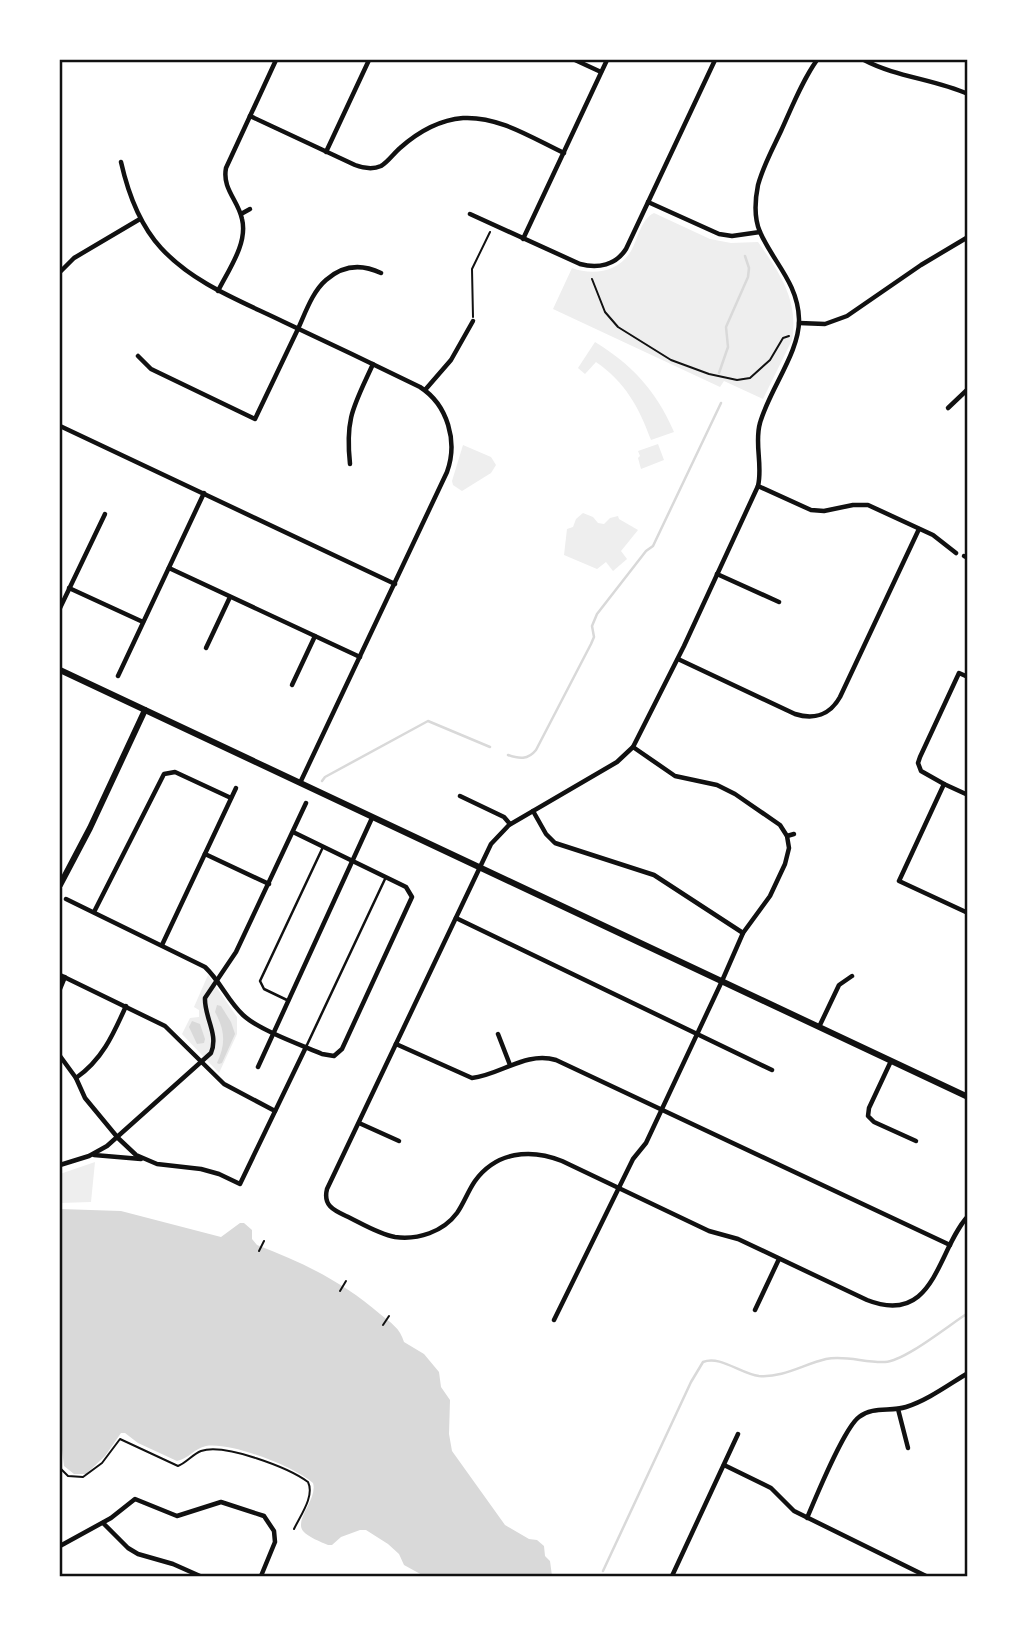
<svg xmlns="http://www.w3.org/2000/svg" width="1027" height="1636" font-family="'Archivo Narrow',sans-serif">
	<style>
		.green { fill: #eee }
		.water { fill: #d9d9d9 }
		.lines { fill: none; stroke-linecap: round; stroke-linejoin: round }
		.stream { stroke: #d9d9d9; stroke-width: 2.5 }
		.path { stroke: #111; stroke-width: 2 }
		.service { stroke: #111; stroke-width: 2.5 }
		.minor { stroke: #111; stroke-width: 4.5 }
		.tertiary { stroke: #111; stroke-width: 6 }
		.neatline { fill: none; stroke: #111; stroke-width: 2.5 }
	</style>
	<rect width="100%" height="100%" fill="#fff"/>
	<g class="green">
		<path d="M654 213 710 239 731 243 758 242C780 273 799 301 792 340L763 399 724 381 720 387 553 309 572 268C593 276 619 272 631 251 638 239 641 219 654 213Z"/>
		<path d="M595 342C632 365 656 390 674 432L651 440C639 407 625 382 596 362L585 374 578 368Z"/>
		<polygon points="658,444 664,460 641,469 638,458 640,456 638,451"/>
		<polygon points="463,445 491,457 496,465 491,473 462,491 453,485 452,481"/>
		<polygon points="583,513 593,517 598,523 604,524 610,518 618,516 619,519 638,530 621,551 627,559 613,571 606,562 597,569 564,555 567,529 573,527 576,519"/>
		<polygon points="208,975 237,1017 237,1034 219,1073 182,1034 190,1018 199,1017 199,1010 194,1007"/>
		<polygon points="95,1162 91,1202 60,1203 60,1174"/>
	</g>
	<g class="water">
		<path d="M217 1005 221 1006 231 1022 235 1034 222 1063 219 1064 217 1063C226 1044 225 1030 215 1012Z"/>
		<polygon points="192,1021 200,1024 205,1039 204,1043 197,1044 189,1027"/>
		<path d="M60 1209 121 1211 221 1237 240 1223H244L252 1230V1239L257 1245C302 1262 343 1282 380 1314 391 1323 400 1328 404 1342L424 1354 439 1372 441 1387 450 1400 449 1434 452 1451 505 1525 529 1539 537 1540 544 1546 545 1556 550 1561 552 1576H424L404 1565 399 1554 388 1544 366 1530H360L341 1537 332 1545H328C321 1542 308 1537 303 1531 294 1519 318 1499 313 1483 294 1466 231 1442 206 1446 195 1448 188 1459 177 1461L138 1443 125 1433H121L105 1456 86 1474H74L64 1466 60 1434Z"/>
	</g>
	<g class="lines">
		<g class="stream">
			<polyline points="719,373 728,347 726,327 748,277 749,268 745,256"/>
			<path d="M508 755C519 759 528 760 536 750L591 644 594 637 592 626 597 614 646 551 653 546 721 403"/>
			<polyline points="322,781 325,777 428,721 490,747"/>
			<path d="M603 1571 691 1382 703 1362C720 1355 741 1374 759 1376 783 1378 804 1364 826 1359 846 1355 865 1363 885 1362 905 1361 949 1325 968 1313"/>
		</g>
		<g class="path">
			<polyline points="592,279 605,312 618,327 671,360 709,374 737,380 750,378 770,360 783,338 789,336"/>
			<polyline points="473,317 472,269 490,232"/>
			<polyline points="259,1251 264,1241"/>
			<polyline points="340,1291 346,1281"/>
			<polyline points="383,1325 389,1316"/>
			<path d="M60 1468 68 1476 83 1477 102 1463 120 1439 178 1466C186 1463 193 1454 201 1451 225 1443 289 1468 308 1482 315 1496 300 1516 294 1529"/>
		</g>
		<g class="service">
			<polyline points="289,1001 264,989 260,981 323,847"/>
			<polyline points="306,1047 385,879"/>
		</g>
		<g class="minor">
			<polyline points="575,60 601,72"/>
			<path d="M817 60C802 81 792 107 781 131 773 148 763 166 758 185 755 200 754 218 760 232 773 262 798 283 799 319 800 352 769 390 760 423 754 443 763 465 758 486L684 646 633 747 617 762 509 825 491 844 327 1189C323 1205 333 1210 346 1216 361 1223 378 1234 395 1237 418 1240 443 1232 457 1213 464 1203 468 1191 475 1181 496 1152 530 1148 562 1161L709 1231 738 1239 867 1300C935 1327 937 1250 968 1216"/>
			<path d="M864 60C896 77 934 79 968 94"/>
			<path d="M250 116 355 165C363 168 372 170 381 166 388 162 394 153 400 148 418 132 439 120 463 118 499 116 532 138 564 153"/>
			<polyline points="326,152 369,60"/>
			<path d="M121 162C128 193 139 224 161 248 194 284 241 301 284 322 329 343 375 365 420 387 448 405 458 442 447 472L300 783"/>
			<polyline points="648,202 719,234 732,236 760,232"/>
			<polyline points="241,214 250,209"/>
			<path d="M470 214 580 264C598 269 616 265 626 249L715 60"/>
			<polyline points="523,239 607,60"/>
			<polyline points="60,272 74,258 140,219"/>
			<path d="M218 291C229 269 248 243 242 219 238 200 222 189 226 168L276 60"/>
			<polyline points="799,323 825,324 847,316 921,265 968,237"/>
			<path d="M138 356 151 369 255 419C269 390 283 360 297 331 305 314 312 292 326 280 343 265 362 264 381 273"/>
			<polyline points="425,390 451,360 473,321"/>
			<polyline points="948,408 968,389"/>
			<polyline points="60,426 395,584"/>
			<path d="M350 464C345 417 354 406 373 364"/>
			<polyline points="758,486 811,510 824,511 853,505 868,505 933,535 956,553"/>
			<polyline points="964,556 968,558"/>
			<polyline points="169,568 360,657"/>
			<polyline points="717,574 779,602"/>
			<polyline points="69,588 143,622"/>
			<polyline points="60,608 105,514"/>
			<polyline points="206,648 230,597"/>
			<path d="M678 659 795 714C814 720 830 715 840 697L919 529"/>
			<polyline points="118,676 204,493"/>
			<polyline points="968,677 959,673 920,757 918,763 921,771 944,784 899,881 968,913"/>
			<polyline points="292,685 315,636"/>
			<polyline points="944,784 968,795"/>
			<polyline points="460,796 504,817 510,824"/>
			<polyline points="533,811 546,834 555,843 654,875 743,933"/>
			<polyline points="787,836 794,834"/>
			<polyline points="205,854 269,884"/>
			<path d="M66 899 205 967C220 981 228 1001 243 1015 259 1030 301 1045 322 1054L334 1056 342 1049 412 897 406 887 402 885 293 832"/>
			<polyline points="94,912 164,774 175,772 231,798"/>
			<polyline points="456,918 772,1070"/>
			<polyline points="162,945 236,788"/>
			<polyline points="60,975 165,1026 224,1084 275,1111"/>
			<polyline points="60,989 65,977"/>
			<polyline points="819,1027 839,985 852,976"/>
			<polyline points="498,1034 510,1065"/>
			<path d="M396 1044 472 1078C500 1075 526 1051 556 1060L950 1245"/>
			<polyline points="60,1056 76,1078 85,1098 118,1138 136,1155 157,1164 201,1169 219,1174 240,1184 306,1047"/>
			<polyline points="891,1061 869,1108 868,1116 874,1122 916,1141"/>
			<polyline points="258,1067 372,818"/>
			<path d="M76 1078C102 1060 113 1035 126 1006"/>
			<polyline points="359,1123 399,1141"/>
			<polyline points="94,1155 141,1159"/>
			<path d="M60 1165 89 1156 107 1146 211 1053C219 1034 204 1017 205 998L236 952 306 803"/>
			<polyline points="755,1310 779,1259"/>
			<polyline points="554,1320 633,1159 646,1143 722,981 743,933 770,896 785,864 789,848 787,836 780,825 735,794 717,785 675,776 633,747"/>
			<polyline points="898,1409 908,1448"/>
			<polyline points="724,1465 771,1488 794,1511 926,1576"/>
			<path d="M807 1518C816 1497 844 1428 859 1417 873 1406 890 1412 906 1407 928 1400 948 1385 968 1373"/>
			<polyline points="103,1523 128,1548 138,1554 173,1564 200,1576"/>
			<polyline points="60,1546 111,1518 135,1499 177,1516 221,1502 264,1516 274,1531 275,1542 261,1576"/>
			<polyline points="672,1576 738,1434"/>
		</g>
		<g class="tertiary">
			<polyline points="60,670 968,1097"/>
			<polyline points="60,885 90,828 145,710"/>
		</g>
	</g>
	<rect width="1027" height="1636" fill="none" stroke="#ffffff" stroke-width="122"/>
	<rect x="61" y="61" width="905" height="1514" class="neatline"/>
</svg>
